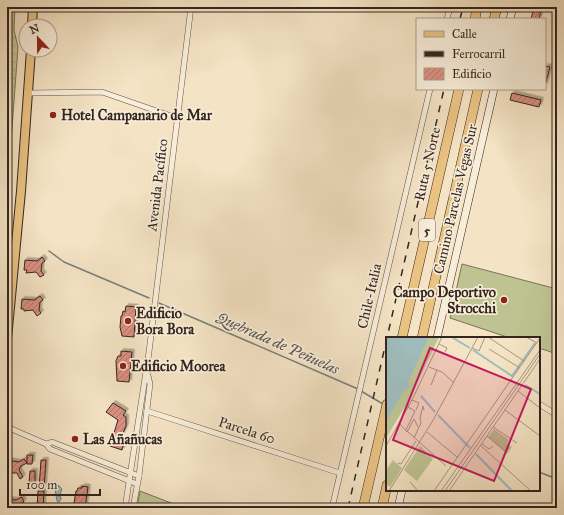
<svg xmlns="http://www.w3.org/2000/svg" width="564" height="515" font-family="'IM FELL Great Primer',serif">
	<style>
		.grass { fill: url(#grass-tufts); stroke: #787458 }
		.park { fill: url(#park-dots); stroke: #787458 }
		.pitch { fill: #bec392; stroke: #787458 }
		.water { fill: url(#water-waves); stroke: #74807e }
		.lines { fill: none; stroke-linecap: round; stroke-linejoin: round }
		.stream { stroke: #74807e; stroke-width: 1.5 }
		.building { fill: url(#building-hatch); stroke: #33251f; filter: url(#shadow) }
		.street-casing { stroke: #635448; stroke-width: 6 }
		.secondary-casing { stroke: #33251f; stroke-width: 8 }
		.primary-casing { stroke: #33251f; stroke-width: 10 }
		.highway-casing { stroke: #33251f; stroke-width: 10 }
		.street { stroke: #f8edd9; stroke-width: 5 }
		.secondary { stroke: #f8edd9; stroke-width: 7 }
		.primary { stroke: #eac282; stroke-width: 8 }
		.highway { stroke: #eac282; stroke-width: 9 }
		.rail { stroke: #33251f; stroke-width: 1.5; stroke-dasharray: 7 7; stroke-linecap: butt }
		.poi-dot { fill: #8f2418; stroke: #f8edd9; stroke-width: 1.5 }
		.labels { text-anchor: middle; stroke-width: 3.5; stroke-linejoin: round; paint-order: stroke }
		.shield { fill: #f8edd9; stroke: #6e6157; stroke-width: 1 }
		.shield-label { font-size: 13px; font-weight: bold; fill: #33251f }
		.poi-label { font-size: 14px; font-weight: bold; fill: #33251f; stroke: #f8edd9; text-anchor: start }
		.street-label { font-size: 14px; fill: #33251f; stroke: #f8edd9 }
		.water-label { font-size: 15px; font-style: italic; fill: #53524e; stroke: #f8edd9 }
		.inset-river { fill: none; stroke: #9fbcbd; stroke-width: 2 }
		.inset-road { fill: none; stroke: #a79782; stroke-width: 1 }
		.view { fill: #c2185b; fill-opacity: 0.15; stroke: #c2185b; stroke-width: 2 }
		.inset-edge { fill: none; stroke: #33251f; stroke-width: 2 }
	</style>
	<defs>
		<pattern id="grass-tufts" width="24" height="20" patternUnits="userSpaceOnUse"><rect width="24" height="20" fill="#bec392"/><path d="M3 7l-1-3M5 7V3M7 7l1-3M15 17l-1-3M17 17v-4M19 17l1-3" fill="none" stroke="#a4a77d"/></pattern>
		<pattern id="park-dots" width="8" height="8" patternUnits="userSpaceOnUse"><rect width="8" height="8" fill="#bec392"/><path d="M2 2h.1M6 6h.1" fill="none" stroke="#a4a77d" stroke-width="1.8" stroke-linecap="round"/></pattern>
		<pattern id="water-waves" width="16" height="10" patternUnits="userSpaceOnUse"><rect width="16" height="10" fill="#9fbcbd"/><path d="M0 5q4-4 8 0t8 0" fill="none" stroke="#89a1a2"/></pattern>
		<pattern id="building-hatch" width="6" height="6" patternUnits="userSpaceOnUse"><rect width="6" height="6" fill="#db9081"/><path d="M-1 1l2-2M0 6l6-6M5 7l2-2" fill="none" stroke="#b27569"/></pattern>
		<filter id="shadow"><feDropShadow dx="2.5" dy="-2.5" stdDeviation="0" flood-color="#0004"/></filter>
	</defs>
	<rect width="100%" height="100%" fill="#f4e3c4"/>
	<filter id="stains"><feTurbulence type="fractalNoise" baseFrequency=".005" numOctaves="4"/><feColorMatrix values="0 0 0 0 .2 0 0 0 0 .09 0 0 0 0 .02 0 0 0 .5 -.17"/></filter>
	<radialGradient id="worn" r=".72"><stop offset=".6" stop-color="#630" stop-opacity="0"/><stop offset="1" stop-color="#630" stop-opacity=".3"/></radialGradient>
	<polygon class="grass" points="140,491 184,508 137,508"/>
	<polygon class="park" points="7,7 15,7 14,30 18,47 7,196"/>
	<polygon class="pitch" points="462,264 557,289 552,310 557,311 557,354 539,348 539,338 510,338 450,318"/>
	<polygon class="water" points="58,485 62,489 60,494 61,499 59,502 57,501 55,489"/>
	<g class="lines">
		<g class="stream">
			<polyline points="49,251 64,262 149,298"/>
			<polyline points="159,303 358,389"/>
			<polyline points="361,391 383,404"/>
			<polyline points="539,472 557,479"/>
		</g>
	</g>
	<g class="building">
		<polygon points="534,7 542,7 539,19 531,19"/>
		<polygon points="544,7 557,7 557,10"/>
		<polygon points="545,66 550,67 545,86"/>
		<polygon points="512,93 541,100 539,107 510,100"/>
		<polygon points="42,257 45,261 42,263 41,271 44,275 40,277 36,272 26,273 27,270 24,270 25,260 37,261"/>
		<polygon points="40,296 43,300 40,302 39,310 41,313 37,316 33,310 24,311 24,309 21,309 22,299 34,300"/>
		<polygon points="126,306 136,307 134,337 122,336 120,327 121,316 122,316 123,311 125,312"/>
		<polygon points="121,351 132,352 129,382 117,381 116,361 118,356 121,356"/>
		<polygon points="113,403 126,411 123,415 126,417 126,426 120,440 124,442 122,450 110,446 118,420 106,412"/>
		<polygon points="27,455 33,455 32,464 27,464"/>
		<polygon points="24,459 27,463 21,466 19,470 23,477 20,479 17,473 7,473 7,460 19,462"/>
		<polygon points="41,460 46,460 44,488 39,488"/>
		<polygon points="30,471 35,471 35,483 29,483"/>
		<polygon points="82,486 88,487 85,508 75,508 76,504 74,503 76,491 77,491 78,488 82,488"/>
		<polygon points="38,491 44,491 43,508 37,508"/>
		<polygon points="22,497 24,502 18,505 17,508 7,508 7,499 16,500"/>
	</g>
	<g class="lines">
		<defs>
			<g id="street">
				<polyline points="447,19 450,7"/>
				<polyline points="29,93 102,92 177,118"/>
				<polyline points="539,404 557,415"/>
				<polyline points="147,411 340,473"/>
				<polyline points="7,427 46,444 50,449 137,484"/>
				<polyline points="46,444 52,442 139,476"/>
				<polyline points="125,508 149,352 191,7"/>
				<polyline points="133,508 139,476 150,384 146,367"/>
				<polyline points="332,508 430,89"/>
			</g>
			<g id="secondary">
				<polyline points="510,19 513,7"/>
				<polyline points="437,338 494,89"/>
				<polyline points="398,508 402,490"/>
			</g>
			<g id="primary">
				<polyline points="32,26 33,7"/>
				<polyline points="7,339 21,191 31,50"/>
			</g>
			<g id="highway">
				<polyline points="475,19 477,7"/>
				<polyline points="494,19 497,7"/>
				<polyline points="402,338 459,89"/>
				<polyline points="422,338 478,89"/>
				<polyline points="363,508 387,404"/>
				<polyline points="382,508 387,485"/>
			</g>
		</defs>
		<use href="#street" class="street-casing"/>
		<use href="#secondary" class="secondary-casing"/>
		<use href="#primary" class="primary-casing"/>
		<use href="#highway" class="highway-casing"/>
		<use href="#street" class="street"/>
		<use href="#secondary" class="secondary"/>
		<use href="#primary" class="primary"/>
		<use href="#highway" class="highway"/>
		<g class="rail">
			<polyline points="460,19 463,7"/>
			<polyline points="348,508 444,89"/>
		</g>
	</g>
	<g class="poi-dot">
		<circle cx="53" cy="115" r="4"/>
		<circle cx="504" cy="300" r="4"/>
		<circle cx="128" cy="321" r="4"/>
		<circle cx="123" cy="366" r="4"/>
		<circle cx="75" cy="439" r="4"/>
	</g>
	<g class="labels">
		<rect class="shield" x="419" y="219" width="16" height="22" rx="3"/>
		<g class="shield-label">
			<text x="427" y="235">5</text>
		</g>
		<g class="poi-label">
			<text x="61" y="120">Hotel Campanario de Mar</text>
			<text x="496" y="297" text-anchor="end">Campo Deportivo<tspan x="496" dy="16">Strocchi</tspan></text>
			<text x="136" y="318">Edificio<tspan x="136" dy="16">Bora Bora</tspan></text>
			<text x="131" y="371">Edificio Moorea</text>
			<text x="83" y="444">Las Añañucas</text>
		</g>
		<g class="street-label">
			<text transform="translate(427 164) rotate(-77)" y="5">Ruta 5 Norte</text>
			<text transform="translate(157 185) rotate(-83)" y="5">Avenida Pacífico</text>
			<text transform="translate(455 199) rotate(-77)" y="5">Camino Parcelas Vegas Sur</text>
			<text transform="translate(369 296) rotate(-77)" y="5">Chile-Italia</text>
			<text transform="translate(247 430) rotate(18)" y="5">Parcela 60</text>
		</g>
		<g class="water-label">
			<text transform="translate(278 343) rotate(24)" y="5">Quebrada de Peñuelas</text>
		</g>
	</g>
	<g transform="translate(386 337)">
		<rect width="154" height="154" fill="#f4e3c4"/>
		<path d="M34 109 47 122 31 144 18 133ZM7 123 16 131 4 150 0 147V133Z" fill="#bec392"/>
		<path d="M36 0H53L23 63 0 101V71Z" fill="#bec392"/>
		<path d="M108 92 123 103 121 106 126 110 121 117 102 100Z" fill="#bec392"/>
		<path d="M0 0H43L22 45 24 50 18 53 0 85Z" fill="#9fbcbd"/>
		<path class="inset-river" d="M67 1 84 11M87 13 126 39 149 6M139 48 154 57M35 59 49 75M52 78 84 111M90 117 126 154"/>
		<path class="inset-road" d="M102 0 138 24M140 0 151 6M53 7 61 11 59 15M86 11 93 14 99 0M103 12 134 31M43 30 56 35 67 45M45 48 51 33M132 54 154 71M26 63 33 66 30 73M119 73 154 99M13 86 21 95M107 90 131 106M20 93 29 74 22 70M21 94 60 129M21 95 28 82 32 90M41 95 71 120M101 99 119 114 123 111M28 101 35 86 34 81 37 69 38 73M96 107 103 112 107 109M94 108 145 154M0 109 26 63 56 0M12 126 15 127 30 104M24 145 32 154M3 154 46 85 92 0M48 154 154 1M55 154 154 13M59 154 154 17M63 154 154 22"/>
		<path class="view" d="M44 11 145 52 108 144 7 103Z"/>
		<rect width="154" height="154" class="inset-edge"/>
	</g>
	<rect width="564" height="515" fill="none" stroke="#f4e3c4" stroke-width="24"/>
	<rect x="8" y="8" width="548" height="499" fill="none" stroke="#33251f" stroke-width="2"/>
	<rect x="12" y="12" width="540" height="491" fill="none" stroke="#33251f"/>
	<rect x="416" y="18" width="130" height="72" fill="#f8edd9" stroke="#a99d8f"/>
	<rect x="424" y="31" width="20" height="6" fill="#eac282" stroke="#a99d8f"/>
	<text x="452" y="38" font-size="12" fill="#33251f">Calle</text>
	<rect x="424" y="51" width="20" height="6" fill="#33251f" stroke="#a99d8f"/>
	<text x="452" y="58" font-size="12" fill="#33251f">Ferrocarril</text>
	<rect x="424" y="68" width="20" height="12" fill="url(#building-hatch)" stroke="#a99d8f"/>
	<text x="452" y="78" font-size="12" fill="#33251f">Edificio</text>
	<g transform="translate(38 38) rotate(338)"><circle r="19" fill="#f8edd9" stroke="#a99d8f"/>
	<path d="M0-3L7 15L0 10L-7 15Z" fill="#8f2418"/>
	<text y="-6" font-size="11" font-weight="bold" text-anchor="middle" fill="#33251f">N</text>
	</g>
	<path d="M20 489v6h80v-6" fill="none" stroke="#33251f" stroke-width="2"/>
	<text x="26" y="489" font-size="12" fill="#33251f" stroke="#f8edd9" stroke-width="3" paint-order="stroke">100 m</text>
	<rect width="100%" height="100%" filter="url(#stains)"/>
	<rect width="100%" height="100%" fill="url(#worn)"/>
</svg>
